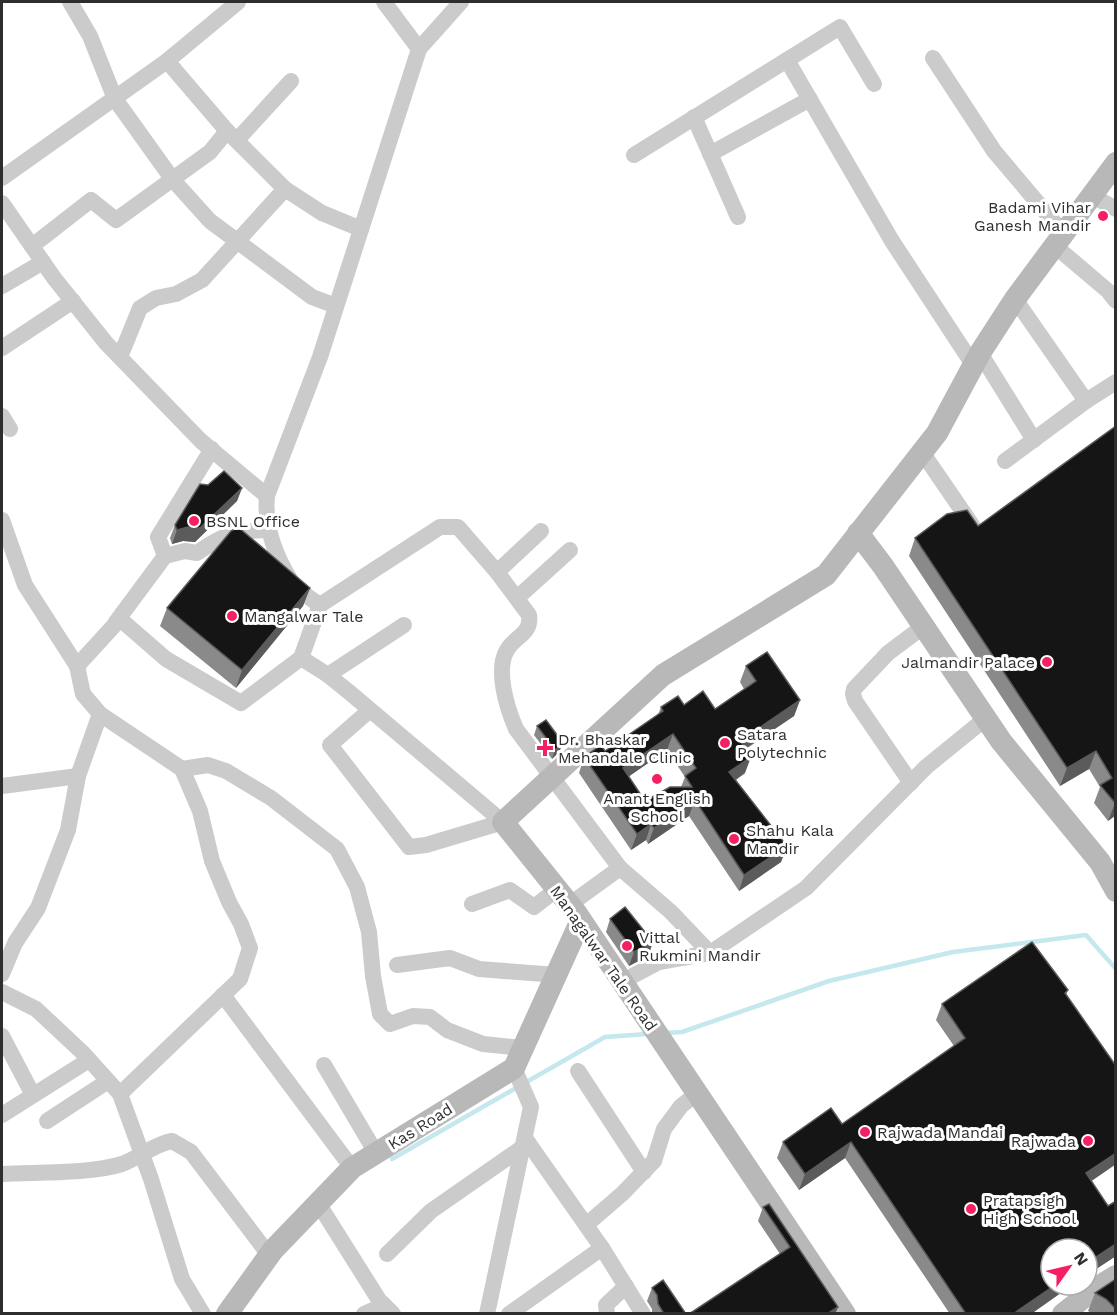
<svg xmlns="http://www.w3.org/2000/svg" width="1117" height="1315" font-family="'Work Sans',sans-serif">
	<style>
		.lines { fill: none; stroke-linecap: round; stroke-linejoin: round }
		.stream { stroke: #c4e8ee; stroke-width: 4.5 }
		.street { stroke: #cbcbcb; stroke-width: 16 }
		.secondary { stroke: #b8b8b8; stroke-width: 22 }
		.wall { fill: #8a8a8a; fill-rule: evenodd }
		.shaded-wall { fill: #5b5b5b }
		.building { fill: #151515; stroke: #5b5b5b; stroke-width: 1.5; fill-rule: evenodd }
		.poi-dot { fill: #f52062; stroke: #fff; stroke-width: 2 }
		.labels { text-anchor: middle; stroke-width: 6; stroke-linejoin: round; paint-order: stroke }
		.poi-label { font-size: 16px; fill: #2e2e2e; stroke: #fff; text-anchor: start }
		.street-label { font-size: 16px; fill: #2e2e2e; stroke: #fff }
	</style>
	<rect width="100%" height="100%" fill="#fff"/>
	<g class="lines">
		<g class="stream">
			<polyline points="665,1033 682,1032 829,981 953,952 1086,935 1116,969"/>
			<polyline points="392,1159 605,1037 647,1034"/>
		</g>
		<g class="street">
			<polyline points="70,2 90,36 115,99 173,180 210,221 312,297 336,306"/>
			<polyline points="384,2 419,49"/>
			<polyline points="933,58 994,151 1064,234"/>
			<polyline points="787,60 892,241 970,360 972,367"/>
			<polyline points="167,61 227,131 285,189 322,213 361,229"/>
			<polyline points="694,117 738,217"/>
			<polyline points="237,140 291,81"/>
			<polyline points="710,154 810,99"/>
			<polyline points="634,155 840,27 874,84"/>
			<polyline points="2,178 167,61 238,2"/>
			<polyline points="1093,196 1116,209"/>
			<polyline points="2,203 54,278 106,343 201,441 267,496"/>
			<polyline points="32,246 91,200 116,220 210,152 227,131"/>
			<polyline points="1055,246 1108,291 1116,301"/>
			<polyline points="2,286 43,262"/>
			<polyline points="1015,299 1086,401"/>
			<polyline points="2,348 73,301"/>
			<polyline points="980,353 1034,440"/>
			<polyline points="120,357 140,308 156,298 176,294 202,280 285,189"/>
			<polyline points="2,416 10,429"/>
			<polyline points="922,452 972,525"/>
			<polyline points="1005,461 1086,401 1116,382"/>
			<path d="M2 520 25 585 77 666 120 619 166 659 241 703 301 658 320 605C310 598 298 591 291 581 275 555 264 526 267 496L320 357 419 49 461 2"/>
			<polyline points="165,556 158,537 212,449"/>
			<polyline points="497,572 541,531"/>
			<polyline points="517,598 570,550"/>
			<path d="M320 605 440 527H458L497 572 529 615C532 634 515 636 507 650 495 670 507 708 516 729L620 868 671 912 710 953"/>
			<path d="M116 622 165 556 185 551 197 553C224 534 235 531 268 530"/>
			<polyline points="301,658 328,675 349,692 503,822"/>
			<polyline points="77,666 83,694 100,714 182,769 200,811 212,861 229,902 241,924 250,948 240,979 120,1094"/>
			<polyline points="328,675 404,625"/>
			<polyline points="370,710 330,745 409,847 426,845 503,822"/>
			<polyline points="182,769 208,765 226,771 271,798 337,849 357,887 369,932 373,976 380,1014 390,1024 413,1016 430,1017 447,1030 483,1044 523,1048"/>
			<polyline points="78,776 100,714"/>
			<polyline points="911,783 855,701 853,694 854,689 888,653 924,626"/>
			<polyline points="2,786 78,776 68,830 38,908 15,943 2,974"/>
			<polyline points="472,904 510,890 534,907 557,889"/>
			<polyline points="569,905 620,868"/>
			<polyline points="397,965 450,958 479,969 557,975"/>
			<polyline points="623,981 659,962 710,953 806,888 926,767 985,719"/>
			<polyline points="2,992 36,1009 83,1053 120,1094 151,1179 182,1279 203,1314"/>
			<polyline points="223,995 352,1168"/>
			<polyline points="2,1036 33,1095"/>
			<polyline points="324,1065 376,1153"/>
			<polyline points="578,1071 644,1172"/>
			<polyline points="2,1115 89,1060"/>
			<polyline points="47,1121 108,1081"/>
			<polyline points="525,1138 602,1248 643,1314"/>
			<path d="M2 1174C37 1172 90 1174 122 1164 139 1158 154 1144 172 1141L191 1152 269 1255"/>
			<polyline points="318,1203 379,1300 393,1314"/>
			<polyline points="586,1225 622,1194 654,1161 664,1129 681,1106 698,1093"/>
			<polyline points="387,1254 431,1211 523,1147"/>
			<polyline points="364,1314 384,1305"/>
			<polyline points="487,1314 531,1107 514,1068"/>
			<polyline points="509,1314 602,1248"/>
			<polyline points="607,1314 606,1305 626,1286"/>
		</g>
		<g class="secondary">
			<polyline points="858,533 883,566 1001,741 1100,862 1116,891"/>
			<polyline points="227,1314 273,1250 352,1168 514,1068 581,920"/>
			<polyline points="845,1314 577,914 503,822 663,675 826,575 937,433 980,353 1015,299 1116,163"/>
			<polyline points="1063,1314 1093,1290 1116,1276"/>
		</g>
	</g>
	<g class="wall">
		<polygon points="1116,426 1116,815 1108,821 1094,803 1100,787 1089,769 1060,786 909,556 915,538 978,526"/>
		<polygon points="242,488 237,501 195,542 183,541 172,544 170,538 175,525"/>
		<polygon points="310,588 303,606 236,688 160,626 167,608"/>
		<path d="M746 666 800 700 794 716 746 749 745 773 736 780 787 846 781 862 739 891 689 816 648 844 646 840 631 850 579 773 584 757 605 751 658 715 661 707 684 705 715 709 744 689 740 682ZM667 750 685 777 681 787 645 801 629 776Z"/>
		<polygon points="537,726 563,743 559,752 552,759 534,735"/>
		<polygon points="610,919 653,942 648,956 629,966 606,932"/>
		<polygon points="1068,990 1066,995 1116,1066 1116,1164 1091,1181 1108,1206 1116,1201 1116,1256 1087,1275 1051,1285 1072,1285 1031,1314 950,1314 845,1158 799,1190 777,1158 783,1142 842,1124 954,1046 936,1020 942,1004"/>
		<polygon points="763,1207 838,1307 835,1314 689,1314 780,1254 758,1221"/>
		<polygon points="1116,1279 1116,1314 1093,1314 1088,1311 1095,1293"/>
		<polygon points="652,1288 686,1314 652,1314 652,1309 647,1301"/>
	</g>
	<g class="shaded-wall">
		<polygon points="242,488 237,501 195,542 183,541 172,544 177,530"/>
		<polygon points="310,588 303,606 236,688 242,670"/>
		<polygon points="800,700 794,716 734,756 740,741"/>
		<polygon points="673,734 667,750 618,784 623,768"/>
		<polygon points="563,743 559,752 552,759 555,750"/>
		<polygon points="1096,751 1089,769 1060,786 1067,768"/>
		<polygon points="751,757 745,773 724,788 729,772"/>
		<polygon points="695,800 689,816 648,844 654,828"/>
		<polygon points="1116,802 1116,815 1108,821 1115,803"/>
		<polygon points="651,824 646,840 631,850 637,834"/>
		<polygon points="787,846 781,862 739,891 744,875"/>
		<polygon points="653,942 648,956 629,966 634,952"/>
		<polygon points="851,1142 845,1158 799,1190 805,1174"/>
		<polygon points="1116,1153 1116,1164 1080,1189 1086,1173"/>
		<polygon points="1116,1244 1116,1256 1087,1275 1087,1263"/>
		<polygon points="1055,1285 1072,1285 1031,1314 1013,1314"/>
		<polygon points="838,1307 835,1314 827,1314"/>
	</g>
	<g class="building">
		<polygon points="1116,426 1116,802 1115,803 1100,785 1112,778 1096,751 1067,768 915,538 947,514 967,510 978,526"/>
		<polygon points="224,471 242,488 200,528 188,527 177,530 175,525 200,484 208,485"/>
		<polygon points="238,527 310,588 242,670 167,608 231,531"/>
		<path d="M767 652 800 700 740 741 751 757 729 772 787 846 744 875 695 800 654 828 651 824 637 834 584 757 601 745 605 751 663 711 661 707 678 696 684 705 703 691 715 709 756 681 746 666ZM673 734 696 768 685 776 692 787H670L645 801 623 768Z"/>
		<polygon points="546,720 563,743 555,750 537,726"/>
		<polygon points="625,907 653,942 634,952 610,919"/>
		<polygon points="1032,942 1068,990 1065,993 1116,1066 1116,1153 1086,1173 1108,1206 1116,1201 1116,1244 1087,1263 1087,1249 1051,1249 1051,1285 1055,1285 1013,1314 966,1314 851,1142 805,1174 783,1142 831,1108 842,1124 965,1038 942,1004"/>
		<polygon points="769,1204 838,1307 827,1314 689,1314 790,1247 763,1207"/>
		<polygon points="1116,1279 1116,1309 1106,1299 1095,1293"/>
		<polygon points="663,1280 686,1314 664,1314 658,1304 657,1295 652,1288"/>
	</g>
	<g class="poi-dot">
		<circle cx="1103" cy="216" r="6"/>
		<circle cx="194" cy="521" r="6"/>
		<circle cx="232" cy="616" r="6"/>
		<circle cx="1047" cy="662" r="6"/>
		<circle cx="725" cy="743" r="6"/>
		<path d="M542 739h6v6h6v6h-6v6h-6v-6h-6v-6h6z"/>
		<circle cx="657" cy="779" r="6"/>
		<circle cx="734" cy="839" r="6"/>
		<circle cx="627" cy="946" r="6"/>
		<circle cx="865" cy="1132" r="6"/>
		<circle cx="1088" cy="1141" r="6"/>
		<circle cx="971" cy="1209" r="6"/>
	</g>
	<g class="labels">
		<g class="poi-label">
			<text x="1091" y="213" text-anchor="end">Badami Vihar<tspan x="1091" dy="18">Ganesh Mandir</tspan></text>
			<text x="206" y="527">BSNL Office</text>
			<text x="244" y="622">Mangalwar Tale</text>
			<text x="1035" y="668" text-anchor="end">Jalmandir Palace</text>
			<text x="737" y="740">Satara<tspan x="737" dy="18">Polytechnic</tspan></text>
			<text x="558" y="745">Dr. Bhaskar<tspan x="558" dy="18">Mehandale Clinic</tspan></text>
			<text x="657" y="804" text-anchor="middle">Anant English<tspan x="657" dy="18">School</tspan></text>
			<text x="746" y="836">Shahu Kala<tspan x="746" dy="18">Mandir</tspan></text>
			<text x="639" y="943">Vittal<tspan x="639" dy="18">Rukmini Mandir</tspan></text>
			<text x="877" y="1138">Rajwada Mandai</text>
			<text x="1076" y="1147" text-anchor="end">Rajwada</text>
			<text x="983" y="1206">Pratapsigh<tspan x="983" dy="18">High School</tspan></text>
		</g>
		<g class="street-label">
			<text transform="translate(604 958) rotate(55)" y="6">Managalwar Tale Road</text>
			<text transform="translate(420 1126) rotate(-32)" y="6">Kas Road</text>
		</g>
	</g>
	<rect width="1117" height="1315" fill="none" stroke="#2e2e2e" stroke-width="6"/>
	<g transform="translate(1069 1267) rotate(56)"><circle r="28" fill="#ffffff" stroke="#ababab" stroke-width="1.5"/>
	<path d="M0-4.5L10 22L0 15L-10 22Z" fill="#f52062"/>
	<text y="-9" font-size="16" font-weight="bold" text-anchor="middle" fill="#2e2e2e">N</text>
	</g>
</svg>
